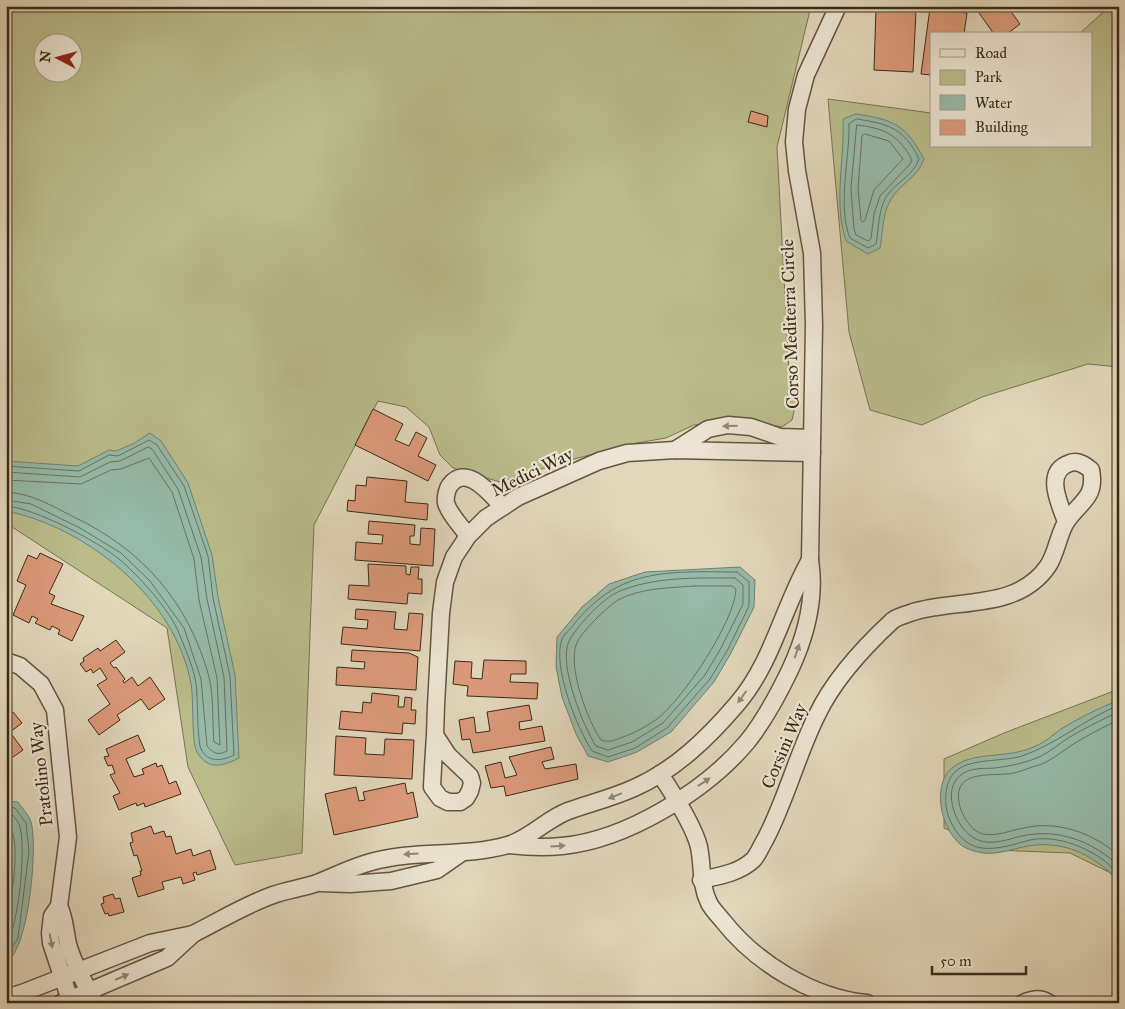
<svg xmlns="http://www.w3.org/2000/svg" width="1125" height="1009" font-family="'IM FELL Great Primer',serif">
	<style>
		.green { fill: #babc8b; stroke: #7a7352; fill-rule: evenodd }
		.water { fill: #96baaa; stroke: #718070 }
		.lines { fill: none; stroke-linecap: round; stroke-linejoin: round }
		.shore { stroke: #687261; stroke-width: 1 }
		.building { fill: #dc9a7a; stroke: #3a2a18 }
		.minor-casing { stroke: #645541; stroke-width: 19 }
		.minor { stroke: #ece5d3; stroke-width: 16 }
		.oneway { fill: #938876 }
		.labels { text-anchor: middle; stroke-width: 4.5; stroke-linejoin: round; paint-order: stroke }
		.street-label { font-size: 18px; fill: #3a2a18; stroke: #ece5d3 }
	</style>
	<rect width="100%" height="100%" fill="#e2d7bb"/>
	<filter id="stains"><feTurbulence type="fractalNoise" baseFrequency=".004" numOctaves="4"/><feColorMatrix values="0 0 0 0 .2 0 0 0 0 .09 0 0 0 0 .02 0 0 0 .5 -.17"/></filter>
	<radialGradient id="worn" r=".72"><stop offset=".6" stop-color="#630" stop-opacity="0"/><stop offset="1" stop-color="#630" stop-opacity=".3"/></radialGradient>
	<g class="green">
		<path d="M6 6H811L777 147 790 390 798 393 792 420 782 427 733 419 694 425 666 438 631 444 567 461 500 482 453 468 440 455 429 427 406 407 378 401 314 525 302 853 235 865 188 767 167 628 6 523ZM42 42H72V72H42Z"/>
		<polygon points="1110,6 1119,6 1119,367 1088,364 982,397 922,425 870,410 849,332 828,99 931,113 931,146 1091,146 1091,34 1079,34"/>
		<polygon points="1119,689 1119,877 1070,853 993,850 944,828 944,759 1004,733"/>
	</g>
	<g class="water">
		<path d="M856 114C894 120 905 124 924 159 917 179 899 184 890 201 882 215 883 233 880 248L868 254 846 241C833 202 845 159 843 119Z"/>
		<path d="M150 433 161 441 188 483 212 555 218 597 235 675 239 758C223 766 208 771 197 752 191 742 194 698 191 684 176 599 87 527 6 511V461L78 466 109 450 116 451 133 444Z"/>
		<polygon points="740,567 755,580 754,607 731,653 714,682 671,732 637,752 608,762 588,756 576,734 562,697 556,667 557,637 582,607 609,584 645,572"/>
		<path d="M1119 700V880C1111 875 1106 868 1098 863 1076 847 1050 841 1023 847 1009 850 993 856 978 852 973 851 965 848 961 845 940 828 930 781 956 765 977 751 1010 759 1036 746 1045 742 1053 735 1061 729 1079 718 1099 708 1119 700Z"/>
		<path d="M6 801 18 802C22 808 29 815 31 822 38 845 29 951 6 962Z"/>
	</g>
	<g class="lines">
		<g class="shore">
			<path d="M857 119C889 124 904 128 919 159 914 175 895 183 886 197 878 211 879 229 876 244L868 248 850 238C837 207 850 157 849 124Z"/>
			<path d="M857 125C884 128 899 135 912 160L910 164 880 196 874 214 871 239 868 241 856 235 854 229 851 189Z"/>
			<polygon points="865,134 889,141 903,159 874,190 865,220 863,222 861,220 858,189 862,136"/>
			<path d="M6 466 79 471 109 455 118 456 149 440 157 445 184 486 208 556 213 598 230 676 234 755C222 761 208 763 201 749 197 740 198 697 196 684 194 668 185 649 179 633 170 610 138 575 119 559 97 541 35 508 6 506"/>
			<path d="M6 472 80 477 110 462 120 461 148 447 152 449 178 489 201 557 207 599 224 677 227 751C218 756 213 753 207 746L201 679 184 628 150 581 121 553 80 528 31 504 6 500"/>
			<path d="M6 480 81 484 111 470 121 469 149 458 172 492 194 559 199 600 217 678 220 745 214 742C212 721 214 697 209 677 189 603 143 550 74 517 52 506 31 493 6 492"/>
			<path d="M737 572 749 582V606L727 651 710 679 667 728 635 748 608 757 592 751C577 728 552 666 562 639 564 634 571 629 574 624 594 600 615 584 645 577 674 570 708 572 737 572Z"/>
			<path d="M735 578 743 585V604L721 648 705 675 663 723 632 742 608 750 596 746C583 726 558 664 569 641 576 627 601 601 614 594 623 589 637 585 647 583 675 577 707 578 735 578Z"/>
			<path d="M694 586H732L736 589C735 621 683 699 657 719 647 726 635 733 623 737 615 740 609 743 601 740 588 721 568 669 576 645 579 634 608 606 618 600 640 588 669 588 694 586Z"/>
			<path d="M1119 705C1085 719 1055 745 1022 756 1002 762 971 758 956 771 944 781 943 805 950 820 956 834 966 846 982 848 998 850 1015 844 1030 840 1054 835 1082 845 1102 859 1108 863 1113 869 1119 874"/>
			<path d="M1119 712C1102 719 1084 729 1068 738 1059 744 1050 752 1039 757 1025 763 1010 766 995 768 983 769 973 767 962 774 939 789 957 835 981 841 994 845 1009 839 1022 836 1058 828 1092 841 1119 866"/>
			<path d="M1119 720C1103 727 1086 736 1072 745 1061 752 1051 761 1039 765 1031 767 1022 771 1014 773 999 776 978 772 965 781 949 793 965 830 983 834 996 837 1011 830 1024 828 1057 820 1094 833 1119 856"/>
			<polyline points="6,806 15,808 26,823 29,851 18,938 6,957"/>
			<path d="M6 813 12 814C15 818 19 822 20 827 26 850 19 925 6 945"/>
			<path d="M6 820C24 837 11 900 6 924"/>
		</g>
	</g>
	<g class="building">
		<polygon points="974,6 1007,6 1020,24 1007,34 994,34"/>
		<polygon points="930,8 967,13 964,34 931,34 931,75 921,74"/>
		<polygon points="876,9 916,11 913,72 874,70"/>
		<polygon points="751,111 768,116 767,127 748,122"/>
		<polygon points="373,409 403,424 395,440 409,446 416,432 427,438 418,456 436,465 428,481 355,445"/>
		<polygon points="367,477 407,481 405,502 428,504 427,520 347,511 348,500 355,501 356,485 366,486"/>
		<polygon points="369,521 415,525 414,536 410,536 410,544 420,545 421,528 435,529 433,566 355,560 356,542 382,544 383,535 368,534"/>
		<polygon points="40,553 63,564 49,593 55,596 51,604 84,616 72,641 58,634 60,630 52,626 50,630 35,623 38,619 32,616 29,623 13,615 26,585 17,581 21,571 28,555 37,559"/>
		<polygon points="368,564 406,566 406,574 410,575 411,567 419,567 418,579 422,579 422,594 408,593 407,604 348,599 349,585 369,586"/>
		<polygon points="356,609 396,612 394,629 407,630 409,613 423,614 420,651 341,644 343,627 367,629 368,620 355,619"/>
		<polygon points="116,640 125,652 110,663 114,668 116,667 125,679 123,681 124,683 132,677 138,686 150,677 165,699 149,710 141,699 117,715 120,720 99,735 88,720 110,704 97,685 107,679 100,668 93,673 91,669 86,672 80,664 84,661 83,658 98,648 100,651"/>
		<polygon points="352,650 409,653 418,657 416,690 336,685 337,667 364,669 365,662 351,661"/>
		<polygon points="484,660 526,661 526,674 511,674 510,682 538,683 537,699 467,696 468,686 453,684 455,661 472,662 471,678 482,679"/>
		<polygon points="372,693 399,696 398,707 404,707 405,697 412,698 411,710 416,710 415,724 403,723 402,734 339,729 341,711 362,713 363,702 371,703"/>
		<polygon points="529,705 532,720 519,722 520,730 542,726 545,741 473,753 470,739 462,740 459,720 474,717 476,733 490,731 487,712"/>
		<polygon points="13,712 22,723 10,732 23,750 6,762 6,717"/>
		<polygon points="138,735 145,751 126,759 134,777 144,774 142,769 156,763 157,767 162,765 169,784 176,781 181,794 145,807 144,803 137,806 136,803 119,810 113,796 120,793 110,775 115,773 112,765 108,766 104,757 109,756 106,749"/>
		<polygon points="336,736 366,738 365,754 384,755 385,739 414,740 412,779 334,775"/>
		<polygon points="551,747 554,759 542,762 545,769 576,764 578,779 506,796 504,786 491,788 485,766 501,762 505,778 517,775 509,757"/>
		<polygon points="405,783 407,794 413,792 418,817 334,835 325,794 356,787 359,801 365,800 363,792"/>
		<polygon points="151,826 154,834 164,831 166,837 171,836 176,854 191,849 193,856 210,850 216,869 197,875 196,872 193,873 195,880 183,884 181,877 162,882 164,889 138,897 132,878 141,875 140,871 142,871 137,855 134,856 130,843 133,842 131,833"/>
		<polygon points="113,894 115,899 120,898 124,912 109,916 108,913 105,914 101,904 104,903 103,897"/>
	</g>
	<g class="lines">
		<defs>
			<g id="minor">
				<polyline points="675,450 708,429 728,425 751,427 780,437 812,438"/>
				<path d="M468 536C462 527 449 514 446 503 445 498 447 489 450 485 467 463 491 495 503 507"/>
				<polyline points="6,661 20,666 41,684 55,710 68,837 59,906 52,916 50,933 51,943 71,1003"/>
				<polyline points="435,735 448,755 470,776 472,783 470,791 466,798 460,802 448,802 440,798 432,787 433,767 435,735 436,705 441,613 445,582 454,557 468,536 486,518 518,497 599,461 627,453 675,450 812,453"/>
				<path d="M660 774C672 792 694 826 699 847 703 866 700 885 709 903 712 909 718 915 723 921 756 963 813 998 867 1003"/>
				<path d="M509 845C526 847 544 848 562 846 626 840 706 791 747 742 764 721 778 695 790 670 806 636 816 598 810 560L814 325 812 253 797 171 794 142 797 109 806 75 838 6"/>
				<path d="M701 880C719 876 739 873 753 860 758 855 761 846 765 840 786 800 797 755 817 715 834 679 864 647 892 621 897 616 906 615 913 612 958 598 1017 611 1048 566 1056 554 1058 537 1065 524 1078 502 1097 499 1091 470 1085 465 1078 460 1070 463 1043 472 1060 504 1066 522"/>
				<polyline points="321,883 350,884 391,881 437,870 460,854"/>
				<path d="M59 906C65 918 65 931 68 944 73 964 86 984 95 1003"/>
				<path d="M193 934C219 921 245 905 273 895 287 890 303 888 317 883 335 876 352 867 371 862 416 849 463 858 508 845 530 838 547 819 568 811 590 803 612 798 634 788 675 770 708 738 737 704 773 662 783 607 810 560"/>
				<polyline points="6,998 22,993 150,943 193,934 167,958 61,1003"/>
				<path d="M1023 1003C1033 999 1040 997 1049 1003"/>
			</g>
		</defs>
		<use href="#minor" class="minor-casing"/>
		<use href="#minor" class="minor"/>
	</g>
	<defs><path id="oneway-solid" d="M-6-.8H1V-3.2L6.5 0L1 3.2V.8H-6Z" transform="scale(1.25)"/></defs>
	<g class="oneway">
		<use href="#oneway-solid" transform="translate(730 426) rotate(178)"/>
		<use href="#oneway-solid" transform="translate(797 651) rotate(-71)"/>
		<use href="#oneway-solid" transform="translate(742 697) rotate(126)"/>
		<use href="#oneway-solid" transform="translate(704 782) rotate(-34)"/>
		<use href="#oneway-solid" transform="translate(615 796) rotate(158)"/>
		<use href="#oneway-solid" transform="translate(558 846) rotate(-3)"/>
		<use href="#oneway-solid" transform="translate(411 854) rotate(176)"/>
		<use href="#oneway-solid" transform="translate(51 941) rotate(79)"/>
		<use href="#oneway-solid" transform="translate(122 977) rotate(-23)"/>
	</g>
	<g class="labels">
		<g class="street-label">
			<text transform="translate(790 324) rotate(-92)" y="6">Corso Mediterra Circle</text>
			<text transform="translate(532 472) rotate(-26)" y="6">Medici Way</text>
			<text transform="translate(784 746) rotate(-67)" y="6">Corsini Way</text>
			<text transform="translate(41 774) rotate(-96)" y="6">Pratolino Way</text>
		</g>
	</g>
	<rect width="1125" height="1009" fill="none" stroke="#e2d7bb" stroke-width="25"/>
	<rect x="8" y="8" width="1110" height="994" fill="none" stroke="#3a2a18" stroke-width="2.5"/>
	<rect x="12" y="12" width="1100" height="984" fill="none" stroke="#3a2a18"/>
	<rect x="930" y="32" width="162" height="115" fill="#ece5d3" stroke="#a59a88"/>
	<rect x="940" y="49" width="25" height="8" fill="#ece5d3" stroke="#a59a88"/>
	<text x="975" y="58" font-size="15" fill="#3a2a18">Road</text>
	<rect x="940" y="70" width="25" height="15" fill="#babc8b" stroke="#a59a88"/>
	<text x="975" y="82" font-size="15" fill="#3a2a18">Park</text>
	<rect x="940" y="95" width="25" height="15" fill="#96baaa" stroke="#a59a88"/>
	<text x="975" y="108" font-size="15" fill="#3a2a18">Water</text>
	<rect x="940" y="120" width="25" height="15" fill="#dc9a7a" stroke="#a59a88"/>
	<text x="975" y="132" font-size="15" fill="#3a2a18">Building</text>
	<g transform="translate(58 58) rotate(276)"><circle r="24" fill="#ece5d3" stroke="#a59a88"/>
	<path d="M0-4L9 19L0 12L-9 19Z" fill="#8f2418"/>
	<text y="-8" font-size="14" font-weight="bold" text-anchor="middle" fill="#3a2a18">N</text>
	</g>
	<path d="M932 966v8h94v-8" fill="none" stroke="#3a2a18" stroke-width="2.5"/>
	<text x="940" y="966" font-size="15" fill="#3a2a18" stroke="#ece5d3" stroke-width="4" paint-order="stroke">50 m</text>
	<rect width="100%" height="100%" filter="url(#stains)"/>
	<rect width="100%" height="100%" fill="url(#worn)"/>
</svg>
